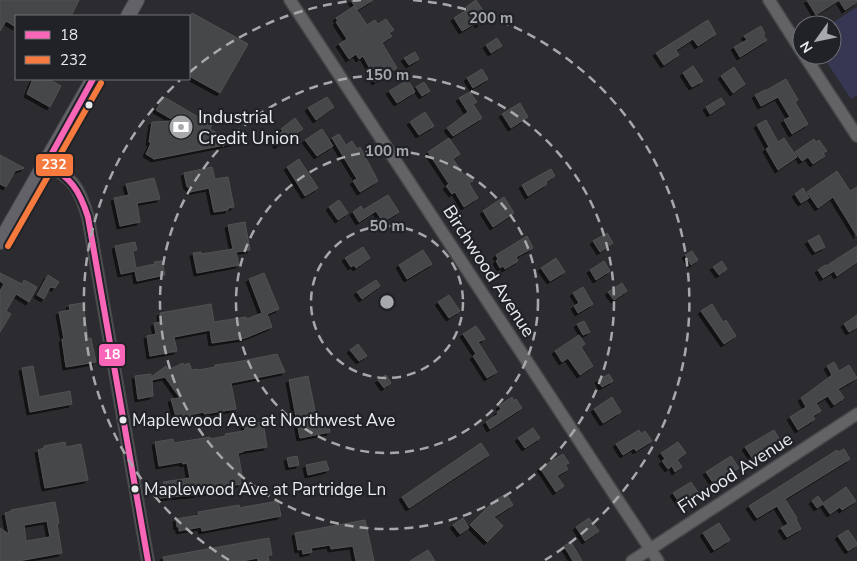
<svg xmlns="http://www.w3.org/2000/svg" width="857" height="561" font-family="'Nunito Sans',sans-serif">
	<style>
		.green { fill: #353753 }
		.building { fill: #454649; stroke: #525255; fill-rule: evenodd; filter: url(#shadow) }
		.lines { fill: none; stroke-linecap: round; stroke-linejoin: round }
		.minor-casing { stroke: #47484b; stroke-width: 14 }
		.major-casing { stroke: #47484b; stroke-width: 16 }
		.minor { stroke: #636366; stroke-width: 11 }
		.major { stroke: #626268; stroke-width: 14 }
		.bus-1-casing { stroke: #212227; stroke-width: 10 }
		.bus-2-casing { stroke: #212227; stroke-width: 10 }
		.bus-1 { stroke: #fa66b7; stroke-width: 6 }
		.bus-2 { stroke: #f6793e; stroke-width: 6 }
		.ring { fill: none; stroke: #a7a8ab; stroke-width: 2.5; stroke-dasharray: 9 6 }
		.bus-dot { fill: #e9eaed; stroke: #212227; stroke-width: 2 }
		.labels { text-anchor: middle; stroke-width: 4.5; stroke-linejoin: round; paint-order: stroke }
		.bus-label { font-size: 17px; fill: #e9eaed; stroke: #212227; text-anchor: start }
		.poi-label { font-size: 18px; fill: #e9eaed; stroke: #212227; text-anchor: start }
		.street-label { font-size: 18px; fill: #e9eaed; stroke: #212227 }
		.centre { fill: #a7a8ab; stroke: #212227; stroke-width: 2.5 }
		.ring-label { font-size: 15px; text-anchor: middle; font-weight: bold; fill: #a7a8ab; stroke: #212227; stroke-width: 4.5; stroke-linejoin: round; paint-order: stroke }
		.line-badge { stroke: #212227; stroke-width: 2 }
		.badge-label { font-size: 14px; text-anchor: middle; font-weight: bold; fill: #fff }
	</style>
	<defs>
		<filter id="shadow"><feDropShadow dx="-3" dy="3" stdDeviation="0" flood-color="#0009"/></filter>
	</defs>
	<rect width="100%" height="100%" fill="#2c2c30"/>
	<polygon class="green" points="857,7 857,95 851,99 822,55 832,55 832,25 829,25"/>
	<g class="building">
		<polygon points="0,0 79,0 71,16 16,16 16,27 6,21 0,31"/>
		<polygon points="351,0 373,0 357,10"/>
		<polygon points="476,0 488,18 478,25 477,22 462,31 454,18 468,9 466,7"/>
		<polygon points="807,0 857,0 857,2 845,10 839,0 816,15"/>
		<polygon points="354,6 367,25 375,20 378,24 386,19 394,30 389,33 392,36 382,43 397,68 375,82 370,74 372,72 363,56 359,59 356,54 349,59 339,44 347,39 336,22 338,21 336,18"/>
		<polygon points="192,13 248,44 220,93 189,76 189,18"/>
		<polygon points="708,20 716,34 698,46 693,39 676,50 679,55 664,65 656,53"/>
		<polygon points="761,26 765,34 763,35 767,40 740,57 734,47 747,40 744,36"/>
		<polygon points="497,38 502,46 491,53 486,45"/>
		<polygon points="415,52 419,59 409,65 404,58"/>
		<polygon points="693,66 703,81 692,87 683,73"/>
		<polygon points="734,67 745,84 733,93 721,76"/>
		<polygon points="482,69 488,79 473,88 467,78"/>
		<polygon points="33,79 48,79 61,86 50,107 27,94"/>
		<polygon points="786,79 798,100 795,102 808,124 792,134 784,120 790,117 778,97 761,106 755,95 765,90 765,91"/>
		<polygon points="408,80 415,92 397,103 389,91"/>
		<polygon points="424,82 430,91 422,96 416,87"/>
		<polygon points="470,92 477,102 473,104 482,118 453,136 447,128 468,112 459,98"/>
		<polygon points="164,97 212,125 210,129 234,143 154,159 146,154 151,143 149,142 152,122 175,121 156,110"/>
		<polygon points="327,97 334,107 316,120 308,108"/>
		<polygon points="721,98 725,104 710,114 706,107"/>
		<polygon points="520,103 528,117 511,128 502,114"/>
		<polygon points="425,112 434,126 419,135 410,122"/>
		<polygon points="295,118 303,129 277,146 272,138 283,131 281,129"/>
		<polygon points="766,120 778,142 784,138 797,157 778,170 766,149 769,147 757,125"/>
		<polygon points="322,129 333,146 317,156 305,140"/>
		<polygon points="339,134 346,145 352,141 357,149 360,147 378,181 360,192 353,181 357,179 332,138"/>
		<polygon points="449,138 460,154 453,159 464,175 467,173 473,181 469,183 478,198 464,207 455,192 452,194 446,186 449,184 428,152"/>
		<polygon points="814,139 816,142 819,140 827,151 823,153 825,156 813,164 808,157 802,161 795,152"/>
		<polygon points="0,155 24,168 15,171 6,187 0,184"/>
		<polygon points="299,159 318,188 305,196 287,167"/>
		<polygon points="212,167 215,179 228,177 234,207 228,208 228,210 214,212 209,188 190,192 189,187 187,187 184,173"/>
		<polygon points="551,169 555,176 546,182 547,184 528,196 522,185"/>
		<polygon points="837,171 850,191 857,187 857,236 833,197 818,208 807,192"/>
		<polygon points="154,178 160,199 137,203 140,222 120,226 114,198 129,195 126,184"/>
		<polygon points="803,188 809,198 801,203 795,194"/>
		<polygon points="388,195 399,212 383,222 376,211 359,222 353,212 361,206 363,210"/>
		<polygon points="504,197 514,213 493,227 483,211"/>
		<polygon points="339,200 348,213 338,220 329,207"/>
		<polygon points="245,222 250,250 236,252 239,265 197,273 193,253 201,252 201,254 233,249 228,225"/>
		<polygon points="607,233 613,243 600,252 593,241"/>
		<polygon points="819,235 825,247 815,252 808,241"/>
		<polygon points="527,236 533,248 516,257 518,261 505,269 503,266 500,268 496,261 498,259 496,255"/>
		<polygon points="135,242 137,250 133,251 136,268 155,264 154,262 162,261 165,275 137,281 135,271 121,274 115,246"/>
		<polygon points="857,246 857,262 837,276 834,271 823,278 818,270 825,265 826,266"/>
		<polygon points="363,247 370,258 356,268 354,265 351,267 345,258"/>
		<polygon points="423,250 432,264 407,279 399,265"/>
		<polygon points="692,251 698,260 691,265 685,255"/>
		<polygon points="556,258 565,272 550,281 541,268"/>
		<polygon points="604,261 610,271 596,280 590,270"/>
		<polygon points="722,261 727,269 719,275 713,267"/>
		<polygon points="0,273 22,284 24,280 37,287 29,302 16,294 6,311 11,314 0,332 0,291 4,284 0,281"/>
		<polygon points="264,273 279,309 267,314 272,327 245,338 212,343 210,330 174,337 177,351 150,356 147,336 156,334 154,323 161,322 160,313 211,304 214,322 246,317 247,319 262,313 249,279"/>
		<polygon points="48,275 59,282 55,288 50,287 44,299 37,295"/>
		<polygon points="376,280 380,286 362,299 357,292"/>
		<polygon points="622,283 627,291 614,300 608,292"/>
		<polygon points="583,287 593,304 578,313 574,306 579,303 573,293"/>
		<polygon points="449,295 460,311 449,318 438,302"/>
		<polygon points="83,303 88,339 91,338 96,362 66,367 62,339 64,339 59,312 70,310 69,305"/>
		<polygon points="712,304 723,322 726,320 736,336 724,344 701,311"/>
		<polygon points="857,315 857,327 849,332 844,324"/>
		<polygon points="584,321 590,332 583,335 577,324"/>
		<polygon points="476,326 485,339 478,342 497,372 487,378 473,356 476,354 463,334"/>
		<polygon points="579,335 585,344 581,347 593,366 580,375 568,358 562,362 555,351"/>
		<polygon points="358,344 367,356 359,361 350,350"/>
		<polygon points="277,354 285,372 231,383 236,409 204,414 204,412 189,415 190,417 181,419 180,416 176,417 171,399 180,398 165,377 152,380 153,396 138,399 135,376 151,374 151,377 166,366 168,370 183,363 184,365 189,363 192,370 198,369 199,370 215,367 215,365 237,362"/>
		<polygon points="834,362 839,371 849,365 857,378 838,389 844,398 834,405 828,396 816,403 821,411 813,416 815,419 798,430 790,417 806,407 801,398 832,375 827,366"/>
		<polygon points="33,366 39,397 70,391 72,404 30,412 22,368"/>
		<polygon points="609,374 613,381 602,387 598,380"/>
		<polygon points="386,375 391,383 384,388 378,380"/>
		<polygon points="308,376 318,425 328,423 330,432 300,438 289,380"/>
		<polygon points="512,397 514,401 516,399 522,408 490,429 486,422 498,414 497,412 501,409 499,406"/>
		<polygon points="612,397 621,412 603,423 594,409"/>
		<polygon points="263,422 267,447 243,451 243,452 238,453 242,475 242,478 240,479 241,484 210,489 211,492 192,495 160,498 158,486 164,485 163,482 190,478 187,463 183,464 182,462 159,466 155,442 173,439 174,443 210,437 210,439 226,436 225,434 243,431 245,430 244,425"/>
		<polygon points="533,428 540,438 525,448 518,438"/>
		<polygon points="639,430 641,434 645,431 652,441 636,451 634,448 623,455 616,444"/>
		<polygon points="774,430 781,442 753,459 745,447"/>
		<polygon points="65,442 66,447 81,444 88,480 45,488 38,450 44,448 44,446"/>
		<polygon points="678,442 686,453 677,460 682,467 675,472 672,466 668,469 662,461 665,459 661,453"/>
		<polygon points="481,443 489,455 409,508 402,497"/>
		<polygon points="844,449 850,459 785,499 797,518 796,519 801,529 787,537 781,528 788,524 777,506 757,518 749,506 837,450 838,452"/>
		<polygon points="563,454 569,463 565,465 568,469 557,476 564,486 556,492 540,468"/>
		<polygon points="297,456 299,465 289,467 287,458"/>
		<polygon points="731,456 739,468 714,484 706,472"/>
		<polygon points="326,461 329,470 308,475 306,465"/>
		<polygon points="691,482 699,494 681,505 673,493"/>
		<polygon points="846,487 856,501 842,510 840,507 830,514 823,504 817,508 812,501 818,496 823,503"/>
		<polygon points="506,494 513,505 494,517 503,526 487,542 470,525 495,500"/>
		<polygon points="278,501 281,516 202,531 201,527 179,531 179,527 177,527 176,519 199,515 198,512 239,505 240,508 244,507"/>
		<path d="M55 502 59 523H57L62 553 18 561H0V528L9 534 5 513 12 511 11 510ZM47 521 50 537 26 541 24 525Z"/>
		<polygon points="463,518 469,528 460,534 453,525"/>
		<polygon points="589,518 599,531 585,541 576,527"/>
		<polygon points="365,520 374,561 356,561 353,546 331,549 330,545 311,548 312,552 303,554 302,549 298,550 295,533"/>
		<polygon points="719,523 730,540 714,550 703,533"/>
		<polygon points="848,530 857,543 857,545 848,551 838,536"/>
		<polygon points="269,538 272,555 268,555 269,561 258,561 258,558 242,561 164,561 163,557"/>
		<polygon points="571,542 582,561 573,561 564,546"/>
		<polygon points="428,550 435,561 410,561"/>
	</g>
	<g class="lines">
		<defs>
			<g id="minor">
				<polyline points="290,0 658,561"/>
				<polyline points="769,0 802,52"/>
				<polyline points="804,55 857,136"/>
				<path d="M46 164C74 179 79 187 88 217L148 561"/>
				<polyline points="632,561 857,414"/>
			</g>
			<g id="major">
				<polyline points="128,16 137,0"/>
				<polyline points="0,242 93,79"/>
			</g>
		</defs>
		<use href="#minor" class="minor-casing"/>
		<use href="#major" class="major-casing"/>
		<use href="#minor" class="minor"/>
		<use href="#major" class="major"/>
		<defs>
			<g id="bus-1">
				<path d="M46 164C71 178 79 189 88 217L148 561"/>
				<polyline points="46,164 93,79"/>
			</g>
			<polyline id="bus-2" points="8,246 101,83"/>
		</defs>
		<use href="#bus-1" class="bus-1-casing"/>
		<use href="#bus-2" class="bus-2-casing"/>
		<use href="#bus-1" class="bus-1"/>
		<use href="#bus-2" class="bus-2"/>
	</g>
	<g class="ring">
		<circle cx="387" cy="302" r="76"/>
		<circle cx="387" cy="302" r="151"/>
		<circle cx="387" cy="302" r="227"/>
		<path d="M229 560A303 303 0 0 1 180 80M190 72A303 303 0 0 1 361 0M413 0A303 303 0 0 1 545 560"/>
	</g>
	<defs>
		<symbol id="bank-disc" viewBox="-11 -11 22 22"><circle r="9.5" fill="#a7a8ab" stroke="#212227"/><path d="M-6-4H6V4H-6ZM0-2.3a2.3 2.3 0 1 0 0 4.6a2.3 2.3 0 1 0 0-4.6Z" fill="#fff"/></symbol>
	</defs>
	<g fill-rule="evenodd">
		<use href="#bank-disc" x="167" y="113" width="28" height="28"/>
	</g>
	<g class="bus-dot">
		<circle cx="89" cy="105" r="4.5"/>
		<circle cx="123" cy="420" r="4.5"/>
		<circle cx="135" cy="489" r="4.5"/>
	</g>
	<g class="labels">
		<g class="bus-label">
			<text x="132" y="426">Maplewood Ave at Northwest Ave</text>
			<text x="144" y="495">Maplewood Ave at Partridge Ln</text>
		</g>
		<g class="poi-label">
			<text x="198" y="123">Industrial<tspan x="198" dy="21">Credit Union</tspan></text>
		</g>
		<g class="street-label">
			<text transform="translate(489 271) rotate(57)" y="6">Birchwood Avenue</text>
			<text transform="translate(735 473) rotate(-33)" y="6">Firwood Avenue</text>
		</g>
	</g>
	<circle cx="387" cy="302" r="8" class="centre"/>
	<g class="ring-label">
		<text x="491" y="23">200 m</text>
		<text x="387" y="80">150 m</text>
		<text x="387" y="156">100 m</text>
		<text x="387" y="231">50 m</text>
	</g>
	<g class="line-badge">
		<rect x="35" y="153" width="39" height="24" rx="5" fill="#f6793e"/>
		<rect x="98" y="343" width="28" height="24" rx="5" fill="#fa66b7"/>
	</g>
	<g class="badge-label">
		<text x="54" y="169">232</text>
		<text x="112" y="359">18</text>
	</g>
	<rect x="15" y="15" width="175" height="65" fill="#212227" stroke="#717276"/>
	<rect x="25" y="31" width="25" height="8" fill="#fa66b7" stroke="#717276"/>
	<text x="60" y="40" font-size="15" fill="#e9eaed">18</text>
	<rect x="25" y="56" width="25" height="8" fill="#f6793e" stroke="#717276"/>
	<text x="60" y="65" font-size="15" fill="#e9eaed">232</text>
	<g transform="translate(817 40) rotate(237)"><circle r="24" fill="#212227" stroke="#717276"/>
	<path d="M0-4L9 19L0 12L-9 19Z" fill="#a7a8ab"/>
	<text y="-8" font-size="14" font-weight="bold" text-anchor="middle" fill="#e9eaed">N</text>
	</g>
</svg>
